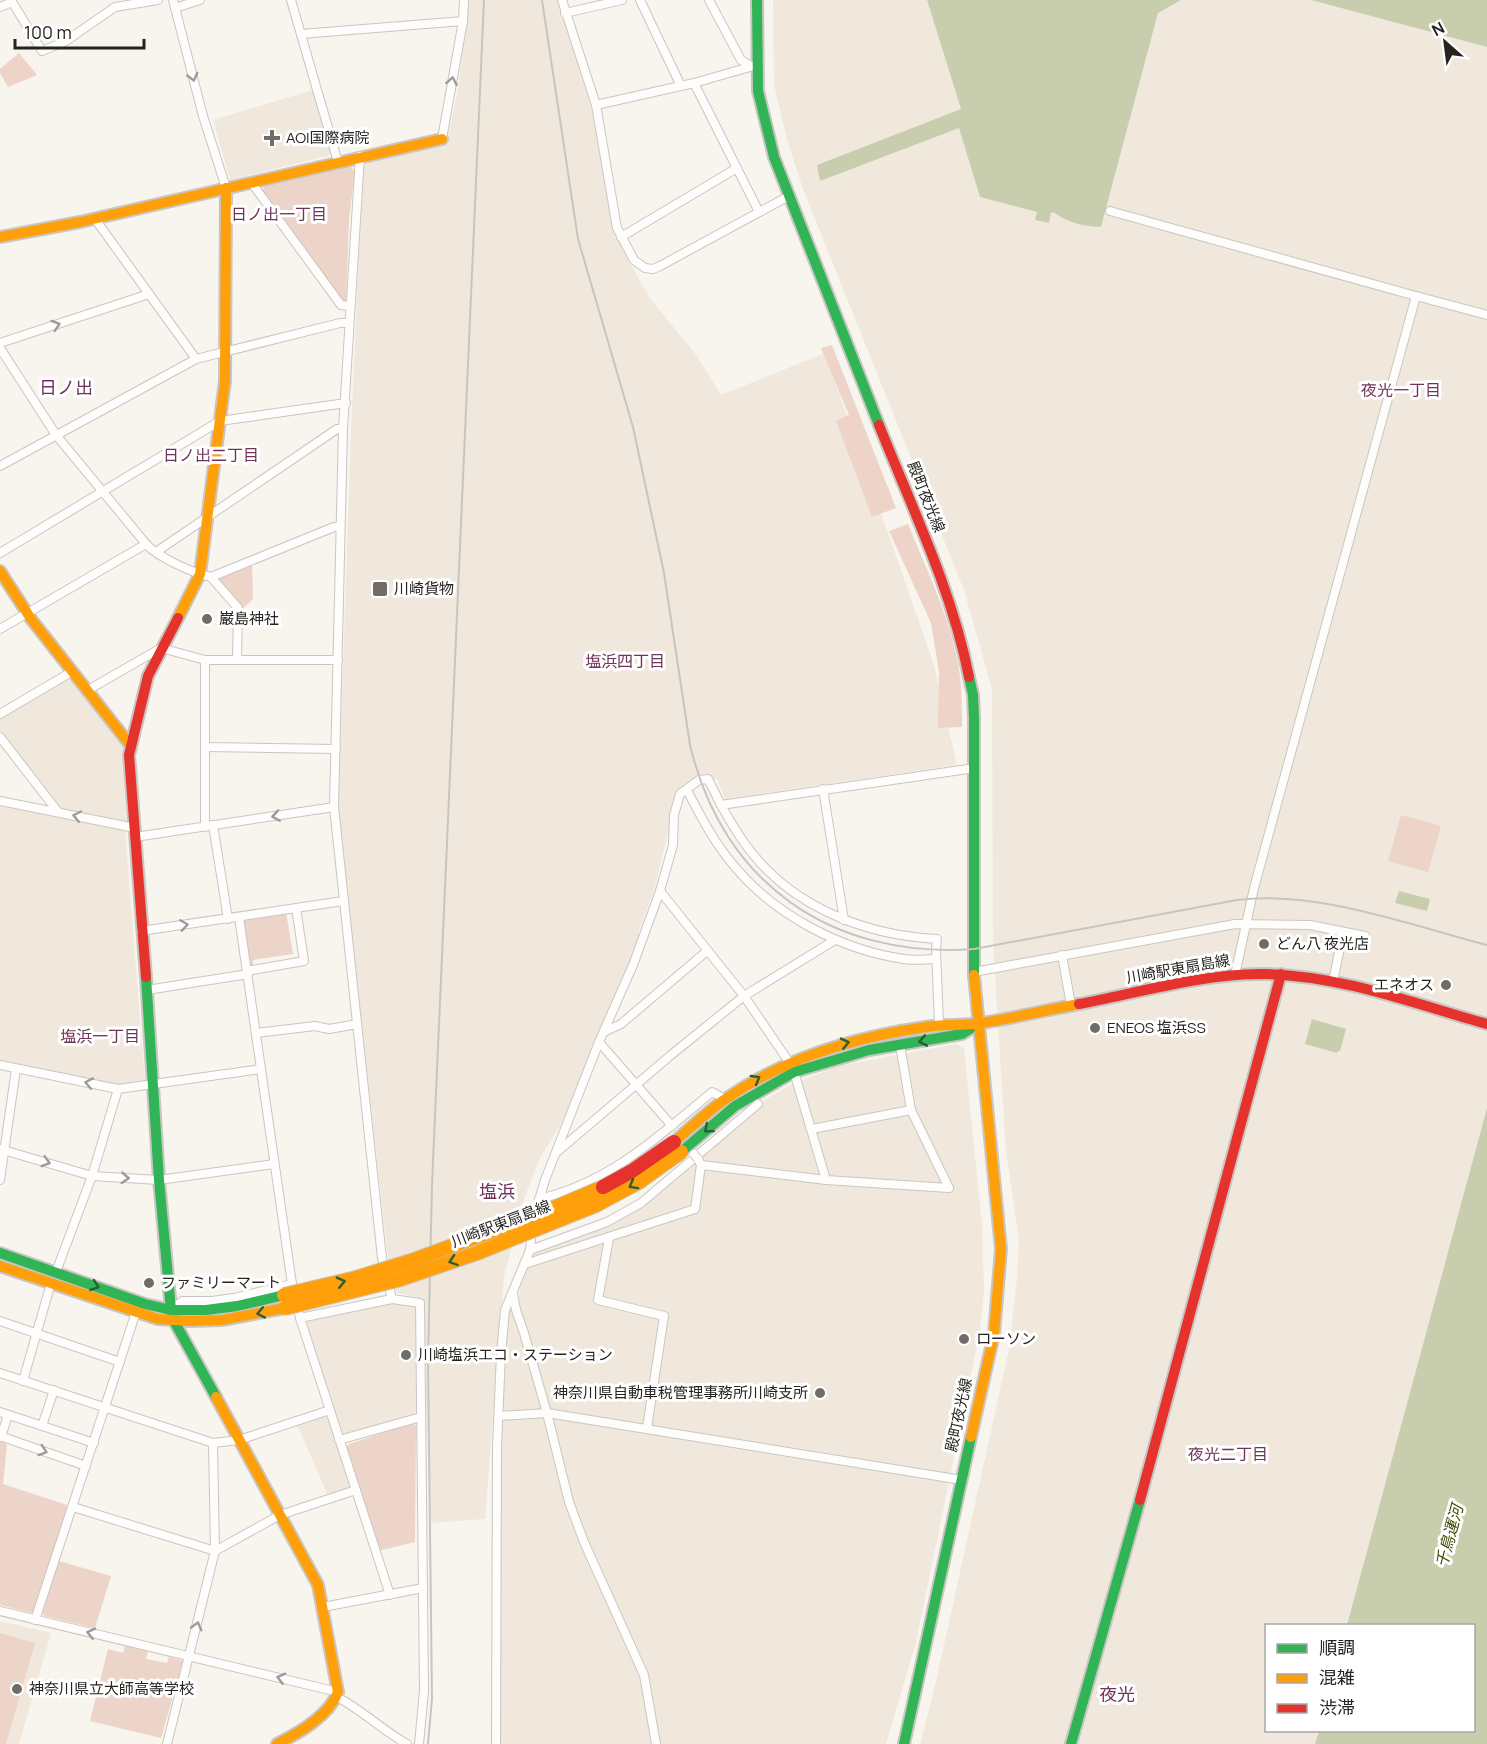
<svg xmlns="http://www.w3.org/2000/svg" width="1487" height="1744" font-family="Manrope,'Noto Sans JP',sans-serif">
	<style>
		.built { fill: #f0e8dc }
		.green { fill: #ecd4c9 }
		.forest { fill: #eed4c8 }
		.water { fill: #c8cdae }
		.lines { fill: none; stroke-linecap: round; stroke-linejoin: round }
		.street-casing { stroke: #c9c6c1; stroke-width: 10 }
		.fast-casing { stroke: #c9c6c1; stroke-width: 14 }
		.slow-casing { stroke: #c9c6c1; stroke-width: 14 }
		.jam-casing { stroke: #c9c6c1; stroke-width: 14 }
		.street { stroke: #fefdfc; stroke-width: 8 }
		.fast { stroke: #30b455; stroke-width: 10 }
		.slow { stroke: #ff9f0a; stroke-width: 10 }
		.jam { stroke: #e5322d; stroke-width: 10 }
		.rail { stroke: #c7c5c4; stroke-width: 2 }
		.street-bridge-casing { stroke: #c9c6c1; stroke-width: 10; stroke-linecap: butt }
		.slow-bridge-casing { stroke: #c9c6c1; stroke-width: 16; stroke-linecap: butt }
		.jam-bridge-casing { stroke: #c9c6c1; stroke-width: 16; stroke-linecap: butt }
		.street-bridge { stroke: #fefdfc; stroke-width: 8 }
		.slow-bridge { stroke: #ff9f0a; stroke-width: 14 }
		.jam-bridge { stroke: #e5322d; stroke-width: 14 }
		.oneway { stroke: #9d9b99 }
		.oneway2 { stroke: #2a5e35 }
		.poi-dot { fill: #706d68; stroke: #fff; stroke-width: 2 }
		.labels { text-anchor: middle; stroke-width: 6; stroke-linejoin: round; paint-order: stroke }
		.poi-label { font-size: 15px; fill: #262420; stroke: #fff; text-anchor: start }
		.street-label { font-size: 15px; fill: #262420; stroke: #fff }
		.neighbourhood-label { font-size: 16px; fill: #70335a; stroke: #fff }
		.water-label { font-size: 16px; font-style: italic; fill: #434b05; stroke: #fff }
		.quarter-label { font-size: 18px; fill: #70335a; stroke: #fff }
	</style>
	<rect width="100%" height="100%" fill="#f8f4ee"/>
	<g class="built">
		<polygon points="469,0 558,0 594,116 605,185 614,229 627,258 649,297 697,356 721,395 825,353 933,662 957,765 725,799 717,779 714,780 707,773 690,781 677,794 655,887 638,933 641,935 566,1116 540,1158 525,1196 504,1277 485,1519 431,1523 422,1298 397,1293 388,1258 338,815 351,430 363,165 447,142 458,90"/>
		<polygon points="773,0 927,0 961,109 817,165 819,170 960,128 980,197 1038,212 1036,220 1049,223 1051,211 1058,213 1064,219 1094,227 1101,227 1158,13 1181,0 1311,0 1487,47 1487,1108 1347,1625 1266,1626 1266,1730 1319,1731 1315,1744 920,1744 935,1686 1009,1349 1017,1278 1019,1240 1006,1152 993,944 992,689 964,590 803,189 787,140 774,85"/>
		<polygon points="313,90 331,155 230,180 213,120"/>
		<polygon points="69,679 73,681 124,745 122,757 126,822 60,809 0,731 0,718"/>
		<polygon points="0,806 125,830 145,1081 118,1086 0,1060"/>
		<polygon points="956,1044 964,1048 982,1224 984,1291 980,1331 916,1642 886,1744 499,1744 502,1423 508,1310 518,1302 523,1271 537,1251 647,1203 735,1124 765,1100 788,1086 838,1066"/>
		<polygon points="385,1303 411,1305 416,1308 416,1412 414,1415 342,1436 304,1319"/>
		<polygon points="325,1416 328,1417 351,1484 349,1489 328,1495 297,1425"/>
		<polygon points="0,1621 51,1633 19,1744 0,1744"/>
	</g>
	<g class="green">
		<polygon points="351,167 355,171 349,219 346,301 342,301 262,191 264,187"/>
		<polygon points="252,564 253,599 243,608 218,581 217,577"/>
		<polygon points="1401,815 1441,826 1428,872 1388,861"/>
		<polygon points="286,912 293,954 253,960 253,967 251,967 242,923 247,918"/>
		<polygon points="413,1423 416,1426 415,1542 378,1551 346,1448 349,1444"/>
		<polygon points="0,1441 5,1443 7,1446 3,1484 67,1505 68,1508 34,1611 31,1613 0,1605"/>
		<polygon points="59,1561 111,1576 95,1628 44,1616 42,1612"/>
		<polygon points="0,1633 35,1643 6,1744 0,1744"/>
		<polygon points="125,1646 148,1651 146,1659 167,1663 169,1657 183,1661 161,1738 90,1721 108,1649 123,1653"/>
	</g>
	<g class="forest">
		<polygon points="19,53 37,75 8,87 0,73 0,69"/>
		<polygon points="832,345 896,508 872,517 836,421 849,415 821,348"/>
		<path d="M908 524C926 568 947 611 957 658 962 681 962 704 962 727L938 728 939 672 931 623 889 531Z"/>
	</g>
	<g class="water">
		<path d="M927 0H1181L1158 13 1101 227C1091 227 1074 224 1065 219 1059 217 1058 213 1051 212L1049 223 1035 220 1037 212 980 197 959 128 820 181 817 165 961 109Z"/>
		<polygon points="1311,0 1487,0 1487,47"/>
		<polygon points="1399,891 1430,899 1427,911 1395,903"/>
		<polygon points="1312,1019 1346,1029 1340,1051 1338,1051 1337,1053 1305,1044"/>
		<polygon points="1487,1108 1487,1744 1315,1744 1319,1731 1474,1730 1474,1626 1347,1625"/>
	</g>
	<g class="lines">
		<defs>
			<g id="street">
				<polyline points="11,0 42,51 66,41 115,7 158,0"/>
				<polyline points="173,0 203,116 226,188"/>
				<polyline points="291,0 338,162"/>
				<polyline points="562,0 596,105 617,228 634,260 645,268 653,269 660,266 789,196"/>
				<polyline points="640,0 681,86"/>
				<polyline points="709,0 741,60 751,66"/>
				<polyline points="0,7 12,2"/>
				<polyline points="175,8 200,0"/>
				<polyline points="565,13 622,0"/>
				<polyline points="301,34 463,21"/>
				<polyline points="694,83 759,212"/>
				<polyline points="596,105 694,83 757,65"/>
				<polyline points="442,139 463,21 464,0"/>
				<polyline points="360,156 343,429 334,807 382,1258 392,1299 420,1303 424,1691 419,1744"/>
				<polyline points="251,182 341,305 350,306"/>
				<polyline points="1110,211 1416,296 1254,888 1235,975"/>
				<polyline points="95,219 196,359"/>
				<polyline points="621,237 737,168"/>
				<polyline points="1416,296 1487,315"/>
				<polyline points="0,343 149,294"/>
				<path d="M0 348 56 435 146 544C159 558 193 573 211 577L334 527H340"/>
				<polyline points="0,466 196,359 340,323 349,323"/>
				<polyline points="156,552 337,429 343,429"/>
				<polyline points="0,553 220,421 346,403"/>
				<polyline points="211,577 238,608 237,660"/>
				<polyline points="0,629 146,544"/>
				<polyline points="88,690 161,648 205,660 338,660"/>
				<polyline points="0,714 73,671"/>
				<polyline points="0,737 58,812"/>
				<polyline points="205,747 336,749"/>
				<polyline points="823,789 844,920"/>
				<path d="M687 790C701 817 715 844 735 867 776 916 842 950 904 959 915 961 926 959 936 959"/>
				<polyline points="0,801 135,828"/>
				<path d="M721 805C728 817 735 830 743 841 787 905 862 935 937 939L936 950 939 1024"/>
				<polyline points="213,825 228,919"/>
				<polyline points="205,827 205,660"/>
				<polyline points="135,837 334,807"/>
				<polyline points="660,891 744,996 789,1062 794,1072 826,1180"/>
				<polyline points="239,917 292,1284 300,1318 390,1595"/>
				<polyline points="141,931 343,901"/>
				<polyline points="1062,955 1071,1005"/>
				<polyline points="247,971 304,961 296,908"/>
				<polyline points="974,972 1235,924 1310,925 1365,936"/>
				<polyline points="1333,982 1343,932"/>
				<polyline points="147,990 248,974"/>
				<polyline points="604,1032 621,1024 707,951"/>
				<polyline points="256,1033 315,1026 329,1029 357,1024"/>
				<polyline points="599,1042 672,1126"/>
				<polyline points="0,1065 118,1089 261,1069"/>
				<polyline points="812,1129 911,1110"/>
				<polyline points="0,1149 92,1176 159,1180 274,1164"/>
				<polyline points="557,1152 671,1055 744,996 835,940"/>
				<polyline points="698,1159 701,1165 826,1180 949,1188 911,1110 900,1045"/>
				<polyline points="0,1180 16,1069"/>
				<path d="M539 1199C609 1183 658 1137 712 1092L725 1099"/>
				<polyline points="534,1217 545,1180 599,1042 633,965 660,891 673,845 674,815 680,794 699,780 708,779 721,805 975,768"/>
				<polyline points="609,1238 598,1300 664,1316 647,1428"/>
				<polyline points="530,1250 607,1222 641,1203 758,1104"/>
				<polyline points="525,1264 695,1209 701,1165"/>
				<polyline points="56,1272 92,1176 118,1089"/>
				<polyline points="513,1294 516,1310 524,1333 547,1413 569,1502 584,1542 644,1675 656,1744"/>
				<polyline points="172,1309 182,1301 212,1301 234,1298 292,1284"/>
				<polyline points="300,1318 392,1299"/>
				<polyline points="0,1321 120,1362"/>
				<polyline points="0,1373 213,1443 239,1440 330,1410"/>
				<polyline points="23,1381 51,1283"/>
				<polyline points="0,1412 94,1443"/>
				<polyline points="499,1416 547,1413 962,1480"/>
				<polyline points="42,1426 54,1390"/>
				<polyline points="0,1436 86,1466"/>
				<polyline points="1,1437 8,1415"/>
				<polyline points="339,1440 421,1417"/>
				<polyline points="73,1507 215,1551 280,1515 356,1490"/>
				<polyline points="323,1607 423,1588"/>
				<polyline points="0,1611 338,1692"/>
				<polyline points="35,1620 136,1312"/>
				<path d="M337 1697C362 1710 382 1730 407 1744"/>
				<polyline points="167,1744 215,1551 213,1443"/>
				<polyline points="496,1744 497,1446 501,1354 505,1310 530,1250 532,1229"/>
			</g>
			<g id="fast">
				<polyline points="757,0 758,91 774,157 879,425"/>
				<polyline points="969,677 973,695 974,718 974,975"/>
				<polyline points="146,977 159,1180 171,1310 174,1321 216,1397"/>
				<polyline points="681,1152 735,1106 794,1072 869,1050 962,1034 978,1024"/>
				<polyline points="0,1253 145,1304 171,1310 206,1310 237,1306 284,1295"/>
				<polyline points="904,1744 971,1437"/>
				<polyline points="1071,1744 1140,1500"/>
			</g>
			<g id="slow">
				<polyline points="0,237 80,222 442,139"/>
				<polyline points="0,571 31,619 131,746"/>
				<polyline points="178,618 200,574 225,381 226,188"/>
				<path d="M674 1142C691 1127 708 1111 727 1098 787 1057 855 1037 926 1027 944 1024 963 1026 981 1023 1014 1018 1046 1010 1079 1004"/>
				<polyline points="0,1266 158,1319 190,1321 222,1320 285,1308"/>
				<path d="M216 1397 318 1585 338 1692C329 1716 299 1733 277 1744"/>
				<polyline points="971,1437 994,1334 1001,1249 974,975"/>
			</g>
			<g id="jam">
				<path d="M879 425C912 508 952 590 969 677"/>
				<polyline points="146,977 129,755 148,676 178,618"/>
				<path d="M1079 1004C1137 993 1206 973 1264 974 1340 975 1415 1004 1487 1024"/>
				<polyline points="1140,1500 1281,974"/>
			</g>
		</defs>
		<use href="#street" class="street-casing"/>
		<use href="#fast" class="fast-casing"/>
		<use href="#slow" class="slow-casing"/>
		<use href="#jam" class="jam-casing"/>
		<use href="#street" class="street"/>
		<use href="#fast" class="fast"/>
		<use href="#slow" class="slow"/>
		<use href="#jam" class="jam"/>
		<g class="rail">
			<path d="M542 0 578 239 633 427 664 573 690 745C723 884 832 959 974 949L1237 900C1316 890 1410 925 1487 945"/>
			<polyline points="428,1744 432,1699 428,1362 432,1184 484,0"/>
		</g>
		<defs>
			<polyline id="street-bridge" points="694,1154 698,1159"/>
			<g id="slow-bridge">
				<polyline points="284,1295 356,1278 411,1261 542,1213 603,1187"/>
				<polyline points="285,1308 401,1279 477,1253 596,1205 639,1182 681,1152"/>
			</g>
			<polyline id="jam-bridge" points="603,1187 632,1171 674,1142"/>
		</defs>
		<use href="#street-bridge" class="street-bridge-casing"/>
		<use href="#slow-bridge" class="slow-bridge-casing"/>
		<use href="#jam-bridge" class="jam-bridge-casing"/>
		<use href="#street-bridge" class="street-bridge"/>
		<use href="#slow-bridge" class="slow-bridge"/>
		<use href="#jam-bridge" class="jam-bridge"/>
	</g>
	<defs><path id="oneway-chevron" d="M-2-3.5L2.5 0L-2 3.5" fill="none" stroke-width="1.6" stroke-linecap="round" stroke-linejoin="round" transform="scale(1.5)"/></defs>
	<g class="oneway">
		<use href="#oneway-chevron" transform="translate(193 77) rotate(75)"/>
		<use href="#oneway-chevron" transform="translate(452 81) rotate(-80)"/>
		<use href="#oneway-chevron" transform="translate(56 325) rotate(-18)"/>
		<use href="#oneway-chevron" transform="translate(77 816) rotate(-168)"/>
		<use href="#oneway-chevron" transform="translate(276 816) rotate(171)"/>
		<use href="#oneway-chevron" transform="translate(184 925) rotate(-8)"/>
		<use href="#oneway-chevron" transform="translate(89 1083) rotate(-169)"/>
		<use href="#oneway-chevron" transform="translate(46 1162) rotate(16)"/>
		<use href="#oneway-chevron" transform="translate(125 1178) rotate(4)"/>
		<use href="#oneway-chevron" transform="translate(43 1451) rotate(18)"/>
		<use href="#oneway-chevron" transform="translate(197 1626) rotate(-75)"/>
		<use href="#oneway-chevron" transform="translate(91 1633) rotate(-167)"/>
		<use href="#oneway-chevron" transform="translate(281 1678) rotate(-166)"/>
	</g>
	<g class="oneway2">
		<use href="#oneway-chevron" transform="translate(923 1041) rotate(170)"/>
		<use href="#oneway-chevron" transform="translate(845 1043) rotate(-13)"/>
		<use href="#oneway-chevron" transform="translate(756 1079) rotate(-30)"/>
		<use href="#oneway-chevron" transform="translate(708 1129) rotate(140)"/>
		<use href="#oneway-chevron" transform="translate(633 1185) rotate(151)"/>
		<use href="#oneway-chevron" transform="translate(453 1261) rotate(161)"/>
		<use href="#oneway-chevron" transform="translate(341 1282) rotate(-13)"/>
		<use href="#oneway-chevron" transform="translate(95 1286) rotate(19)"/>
		<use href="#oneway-chevron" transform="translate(261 1313) rotate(169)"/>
	</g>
	<g class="poi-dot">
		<path d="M269 129h6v6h6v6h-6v6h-6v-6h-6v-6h6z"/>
		<rect x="372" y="581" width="16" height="16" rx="3"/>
		<circle cx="207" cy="619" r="6"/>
		<circle cx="1264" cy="944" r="6"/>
		<circle cx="1446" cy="985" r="6"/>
		<circle cx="1095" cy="1028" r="6"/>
		<circle cx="149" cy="1283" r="6"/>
		<circle cx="964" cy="1339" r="6"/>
		<circle cx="406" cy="1355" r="6"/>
		<circle cx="820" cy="1393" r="6"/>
		<circle cx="17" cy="1689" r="6"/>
	</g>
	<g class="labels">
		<g class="poi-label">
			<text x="286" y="143">AOI国際病院</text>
			<text x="394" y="594">川崎貨物</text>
			<text x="219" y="624">巌島神社</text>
			<text x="1276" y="949">どん八 夜光店</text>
			<text x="1434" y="990" text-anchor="end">エネオス</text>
			<text x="1107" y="1033">ENEOS 塩浜SS</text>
			<text x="161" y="1288">ファミリーマート</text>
			<text x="976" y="1344">ローソン</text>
			<text x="418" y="1360">川崎塩浜エコ・ステーション</text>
			<text x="808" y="1398" text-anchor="end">神奈川県自動車税管理事務所川崎支所</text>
			<text x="29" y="1694">神奈川県立大師高等学校</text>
		</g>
		<g class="street-label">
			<text transform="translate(926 497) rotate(68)" y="5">殿町夜光線</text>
			<text transform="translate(1178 969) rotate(-10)" y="5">川崎駅東扇島線</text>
			<text transform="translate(501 1224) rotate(-21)" y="5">川崎駅東扇島線</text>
			<text transform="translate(959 1415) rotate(-78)" y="5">殿町夜光線</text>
		</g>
		<g class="neighbourhood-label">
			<text x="279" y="220">日ノ出一丁目</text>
			<text x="1401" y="396">夜光一丁目</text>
			<text x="211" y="461">日ノ出二丁目</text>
			<text x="625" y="667">塩浜四丁目</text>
			<text x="100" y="1042">塩浜一丁目</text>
			<text x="1228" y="1460">夜光二丁目</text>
		</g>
		<g class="water-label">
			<text transform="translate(1449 1536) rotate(-75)" y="6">千鳥運河</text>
		</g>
		<g class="quarter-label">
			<text x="66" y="394">日ノ出</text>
			<text x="497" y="1198">塩浜</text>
			<text x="1117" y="1701">夜光</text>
		</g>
	</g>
	<rect x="1265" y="1624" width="210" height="108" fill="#ffffff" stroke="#a8a7a6" stroke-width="1.5"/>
	<rect x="1277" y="1644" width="30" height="9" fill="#30b455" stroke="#a8a7a6" stroke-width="1.5"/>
	<text x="1319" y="1654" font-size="18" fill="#262420">順調</text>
	<rect x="1277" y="1674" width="30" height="9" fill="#ff9f0a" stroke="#a8a7a6" stroke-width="1.5"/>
	<text x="1319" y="1684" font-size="18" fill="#262420">混雑</text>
	<rect x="1277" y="1704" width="30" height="9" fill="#e5322d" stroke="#a8a7a6" stroke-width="1.5"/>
	<text x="1319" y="1714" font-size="18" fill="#262420">渋滞</text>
	<g transform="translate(1445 42) rotate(332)" stroke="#ffffff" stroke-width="4.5" paint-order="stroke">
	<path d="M0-4.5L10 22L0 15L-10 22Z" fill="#262420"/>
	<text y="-9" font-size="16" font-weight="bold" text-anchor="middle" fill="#262420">N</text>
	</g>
	<path d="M15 39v9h129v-9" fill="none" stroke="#262420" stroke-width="3"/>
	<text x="24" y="39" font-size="18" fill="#262420" stroke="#ffffff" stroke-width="4.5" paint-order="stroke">100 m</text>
</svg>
